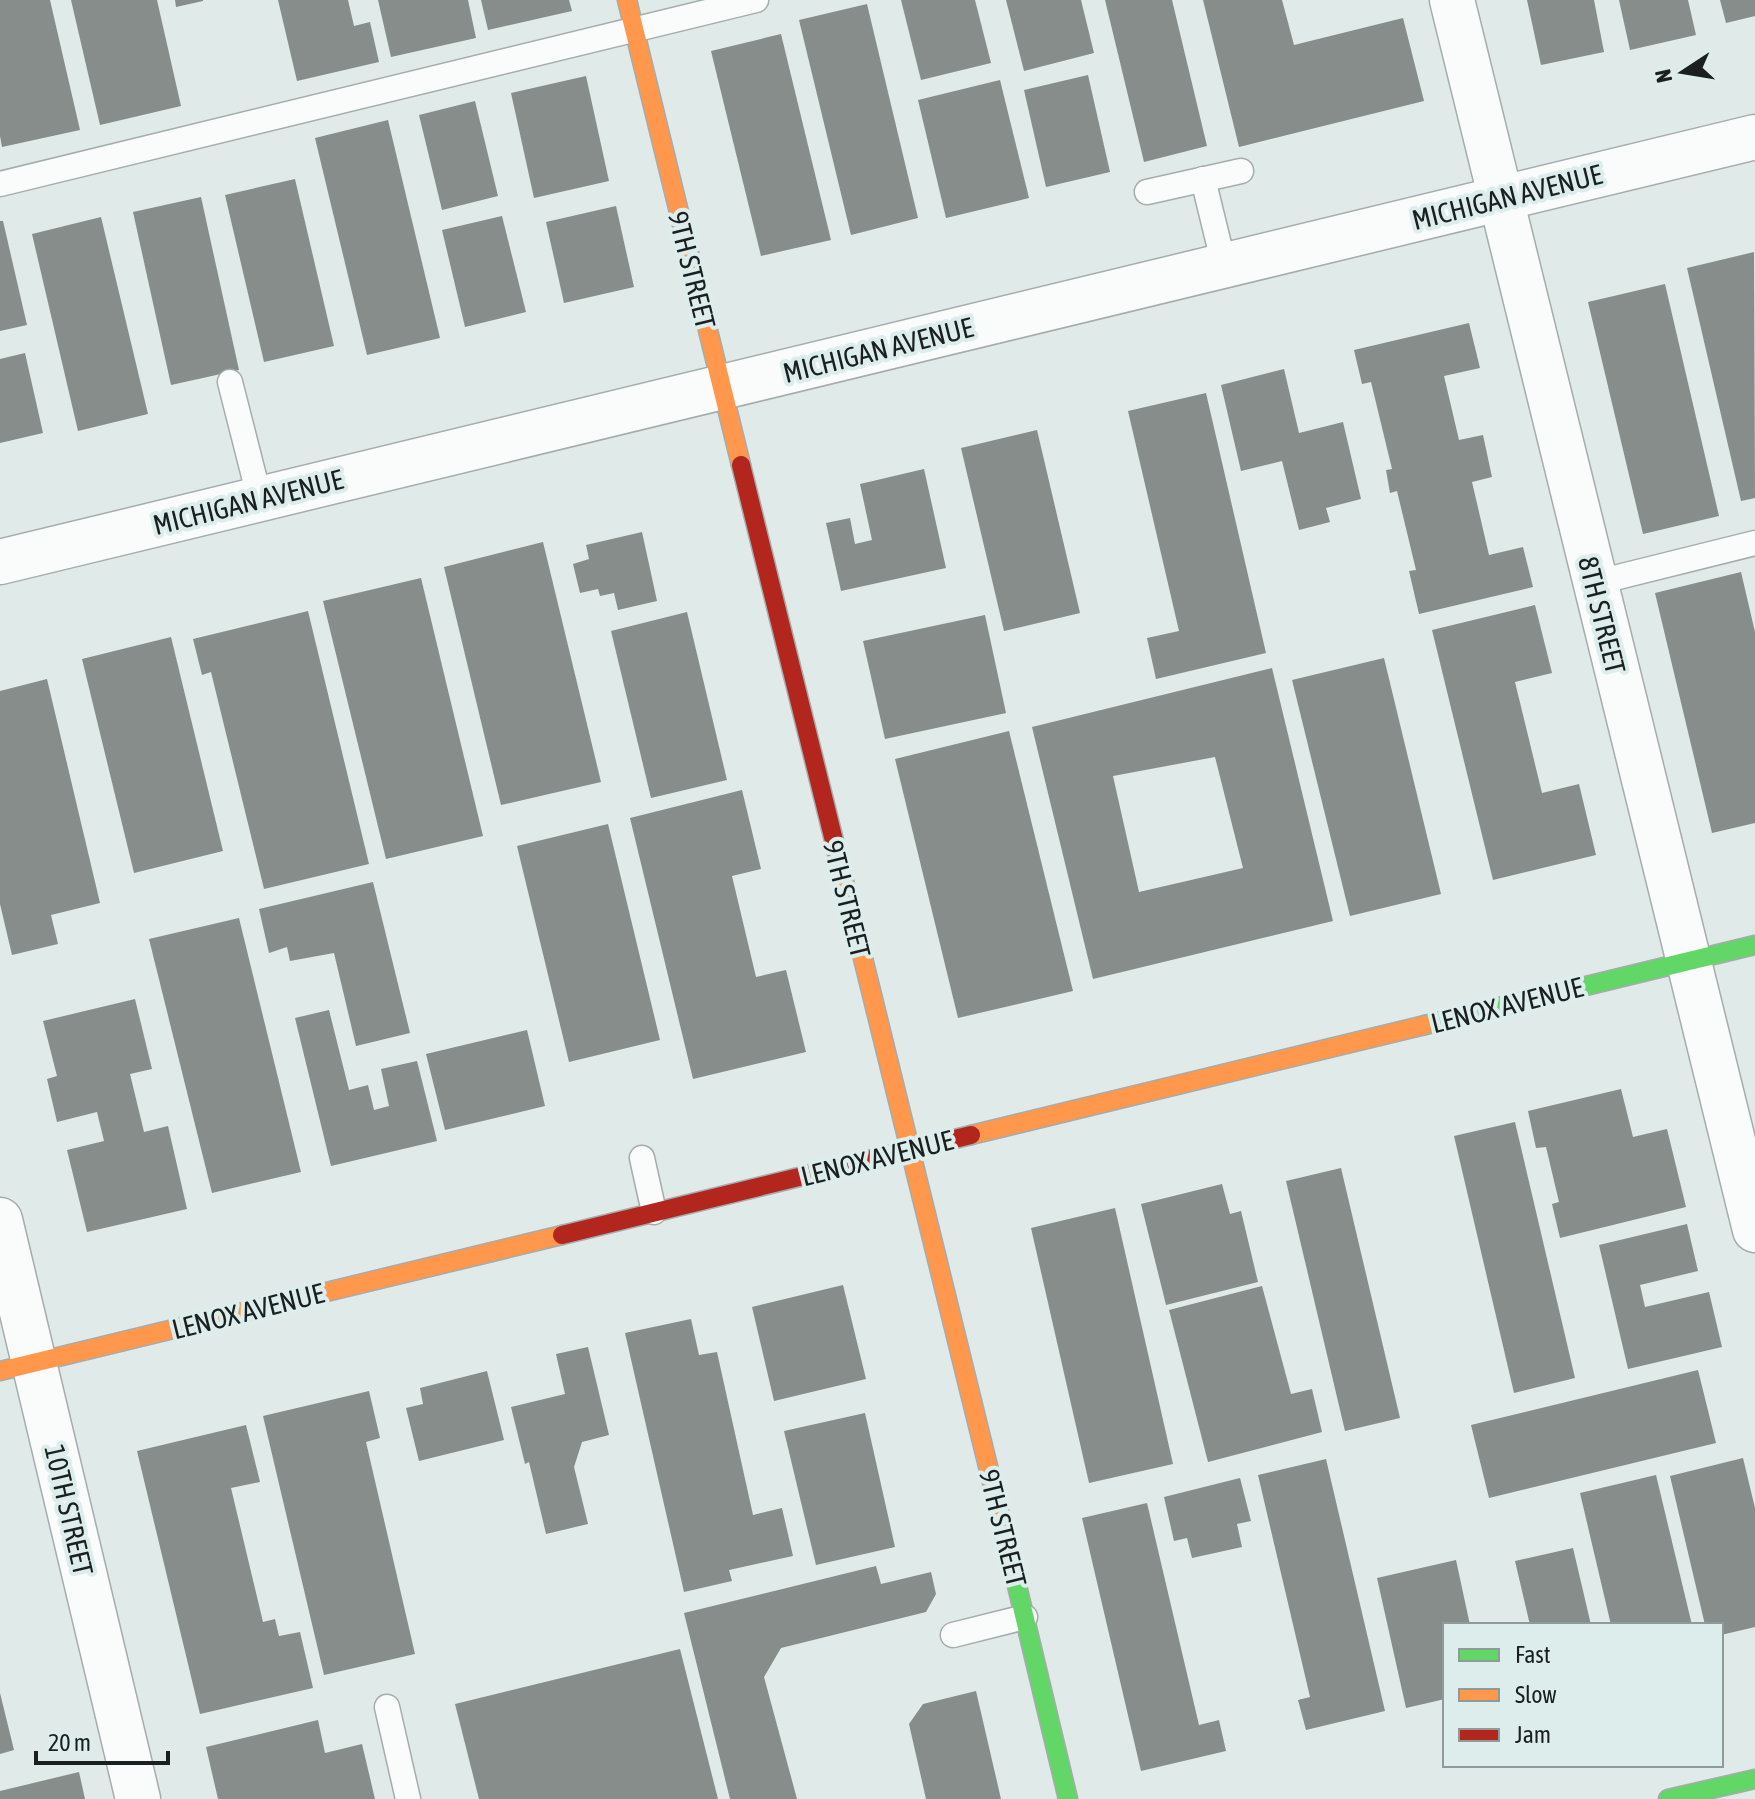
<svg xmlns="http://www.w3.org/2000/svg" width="1755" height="1799" font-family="'Asap Condensed',sans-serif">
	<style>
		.building { fill: #868d8b; fill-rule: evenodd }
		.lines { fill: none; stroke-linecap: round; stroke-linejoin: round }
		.lane-casing { stroke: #a6acac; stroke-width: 27 }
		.street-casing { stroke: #a6acac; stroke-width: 47 }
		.fast-casing { stroke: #a6acac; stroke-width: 21 }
		.slow-casing { stroke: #a6acac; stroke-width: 21 }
		.jam-casing { stroke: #a6acac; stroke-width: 21 }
		.lane { stroke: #fafcfc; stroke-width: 24 }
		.street { stroke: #fafcfc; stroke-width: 44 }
		.fast { stroke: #63d668; stroke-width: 18 }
		.slow { stroke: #ff974d; stroke-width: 18 }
		.jam { stroke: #b3261e; stroke-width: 18 }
		.labels { text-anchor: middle; stroke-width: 8; stroke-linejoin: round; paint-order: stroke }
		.street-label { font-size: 28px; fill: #1a1f1f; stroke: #ddedec }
	</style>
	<rect width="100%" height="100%" fill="#e0eae8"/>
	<g class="building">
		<polygon points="0,0 50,0 80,130 2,147 0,136"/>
		<polygon points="71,0 157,0 181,106 100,125"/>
		<polygon points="175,0 203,0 203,1 176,7"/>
		<polygon points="278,0 348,0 354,26 370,22 379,62 297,81"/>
		<polygon points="378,0 468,0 476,38 391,57"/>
		<polygon points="481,0 569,0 572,11 488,30"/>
		<polygon points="901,0 975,0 991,63 921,80"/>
		<polygon points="1006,0 1081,0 1094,53 1024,71"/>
		<polygon points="1105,0 1172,0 1207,146 1144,162"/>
		<polygon points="1203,0 1282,0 1294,45 1403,18 1424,101 1239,147"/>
		<polygon points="1527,0 1594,0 1604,52 1541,65"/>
		<polygon points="1619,0 1688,0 1696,35 1630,50"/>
		<polygon points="1720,0 1755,0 1755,16 1726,23"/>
		<polygon points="867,4 918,218 851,235 799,20"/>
		<polygon points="781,34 831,240 761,256 711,51"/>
		<polygon points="1088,75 1110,172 1046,187 1024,90"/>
		<polygon points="586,76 609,181 534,198 511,93"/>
		<polygon points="1000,80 1029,198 946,218 918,100"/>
		<polygon points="475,101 498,196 442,210 419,115"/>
		<polygon points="388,120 440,338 367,355 315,138"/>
		<polygon points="295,179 334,346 264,362 225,195"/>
		<polygon points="201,197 239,370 171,385 133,212"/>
		<polygon points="616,206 634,287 564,303 546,222"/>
		<polygon points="502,216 526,312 465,327 442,230"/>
		<polygon points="101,217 148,414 78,431 32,234"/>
		<polygon points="0,221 3,221 27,325 0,331"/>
		<polygon points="1754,252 1755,498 1741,501 1687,268"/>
		<polygon points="1665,284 1719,516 1643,534 1588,302"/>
		<polygon points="1469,323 1480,368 1444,376 1459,440 1483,435 1492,477 1472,482 1489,555 1523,547 1533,587 1419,614 1409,571 1416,570 1397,491 1390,493 1386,470 1392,469 1371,382 1362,384 1354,350"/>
		<polygon points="25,353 43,433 0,443 0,359"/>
		<polygon points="1284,369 1299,433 1343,422 1361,499 1326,508 1330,522 1299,530 1282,461 1241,471 1221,385"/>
		<polygon points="1206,393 1266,653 1156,679 1147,638 1179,631 1128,411"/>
		<polygon points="1037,430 1080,613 1004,631 961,448"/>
		<polygon points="924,469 946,568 841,591 826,523 850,518 855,544 872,540 860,484"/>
		<polygon points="642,532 657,601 618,610 614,593 600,596 598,589 580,593 573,564 589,559 586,545"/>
		<polygon points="543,542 601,782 501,805 444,567"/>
		<polygon points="1741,572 1755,632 1755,823 1712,833 1655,593"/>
		<polygon points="421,578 483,836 386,859 323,601"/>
		<polygon points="1535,605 1552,673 1515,682 1542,793 1579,784 1596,855 1493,880 1432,630"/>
		<polygon points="308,611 369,864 264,889 211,672 202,675 193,639"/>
		<polygon points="687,612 727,780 651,798 611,631"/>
		<polygon points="985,615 1006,713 885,739 863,641"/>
		<polygon points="171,637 223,851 134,873 82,659"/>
		<polygon points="1384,658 1441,894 1350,916 1292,680"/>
		<path d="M1272 668 1333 921 1093 979 1032 727ZM1215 757 1243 868 1139 892 1113 776Z"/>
		<polygon points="47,679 100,903 51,915 58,944 12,955 0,904 0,691"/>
		<polygon points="1009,731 1073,991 958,1018 895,759"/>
		<polygon points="742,790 761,869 732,876 756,977 786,970 806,1052 693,1079 630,818"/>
		<polygon points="608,824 660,1040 569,1062 517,846"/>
		<polygon points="373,882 410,1033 356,1046 334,953 290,961 287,947 269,953 259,909"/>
		<polygon points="239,918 301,1172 212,1193 149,939"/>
		<polygon points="135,999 152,1069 130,1074 144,1132 168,1126 187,1209 87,1232 67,1150 104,1141 97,1112 57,1122 47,1079 57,1076 43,1021"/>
		<polygon points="329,1010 349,1090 368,1085 374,1110 389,1106 381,1069 417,1061 437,1141 331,1166 295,1018"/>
		<polygon points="527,1030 545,1106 445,1130 426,1054"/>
		<polygon points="1621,1089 1633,1137 1667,1129 1686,1207 1560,1238 1552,1204 1559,1202 1546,1147 1536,1148 1528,1111"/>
		<polygon points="1515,1122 1575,1378 1514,1393 1454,1136"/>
		<polygon points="1341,1168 1400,1418 1345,1431 1286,1181"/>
		<polygon points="1222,1184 1230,1214 1241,1211 1258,1282 1166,1305 1141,1204"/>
		<polygon points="1115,1208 1173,1464 1089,1483 1031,1228"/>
		<polygon points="1687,1224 1698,1271 1640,1285 1645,1307 1709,1292 1722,1347 1628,1369 1599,1245"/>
		<polygon points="843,1285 866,1379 774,1401 752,1307"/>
		<polygon points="1262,1286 1291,1394 1312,1389 1322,1432 1208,1462 1169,1310"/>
		<polygon points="691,1319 699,1355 717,1352 753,1515 782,1508 793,1556 729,1570 732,1581 684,1592 625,1333"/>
		<polygon points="588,1347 609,1435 582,1442 574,1467 588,1524 546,1534 529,1462 525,1464 511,1407 565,1394 556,1354"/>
		<polygon points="1698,1370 1716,1443 1489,1498 1471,1425"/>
		<polygon points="487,1371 504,1440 419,1461 406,1408 423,1404 420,1388"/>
		<polygon points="369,1391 380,1438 366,1442 415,1654 324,1675 263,1416"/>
		<polygon points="865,1413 895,1547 816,1565 784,1431"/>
		<polygon points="246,1425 260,1482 231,1488 263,1622 275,1619 279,1636 300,1632 313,1688 200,1714 137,1451"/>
		<polygon points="1743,1458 1755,1508 1755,1627 1721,1635 1721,1625 1705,1625 1670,1476"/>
		<polygon points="1326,1459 1385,1711 1306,1730 1298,1700 1310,1697 1258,1475"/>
		<polygon points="1656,1475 1692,1625 1611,1625 1580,1493"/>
		<polygon points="1240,1478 1251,1521 1237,1524 1242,1547 1192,1558 1187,1538 1174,1541 1164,1497"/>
		<polygon points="1147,1503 1199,1725 1219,1720 1226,1751 1141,1771 1082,1518"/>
		<polygon points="1573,1548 1591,1625 1530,1625 1515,1561"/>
		<polygon points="1456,1560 1470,1625 1445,1625 1445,1699 1406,1708 1377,1578"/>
		<polygon points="876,1566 881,1584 931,1572 936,1594 926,1612 781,1648 764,1677 797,1799 730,1799 684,1613"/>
		<polygon points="680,1649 718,1799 479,1799 455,1704"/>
		<polygon points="976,1691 1001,1799 926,1799 909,1724 923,1704"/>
		<polygon points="0,1693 14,1750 0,1754"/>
		<polygon points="318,1720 325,1753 362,1744 375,1799 218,1799 206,1747"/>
		<polygon points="79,1772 85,1799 0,1799 0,1791"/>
	</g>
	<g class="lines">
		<defs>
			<g id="lane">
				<polyline points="1203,179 1224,265"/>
				<polyline points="0,184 756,0"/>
				<polyline points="1147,192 1241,171"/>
				<polyline points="230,382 260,500"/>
				<polyline points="1594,583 1755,543"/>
				<polyline points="642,1158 654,1212"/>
				<polyline points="953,1635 1025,1617"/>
				<polyline points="387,1707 408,1799"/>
			</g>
			<g id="street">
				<polyline points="1452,0 1755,1230"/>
				<polyline points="0,562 1755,137"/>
				<polyline points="0,1220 138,1799"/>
			</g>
			<g id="fast">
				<polyline points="1425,1025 1755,945"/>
				<polyline points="1002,1523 1068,1799"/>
				<polyline points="1668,1799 1755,1779"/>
			</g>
			<g id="slow">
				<polyline points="627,0 741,465"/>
				<polyline points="841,869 1002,1523"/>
				<polyline points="971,1135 1425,1025"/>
				<polyline points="0,1371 562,1235"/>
			</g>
			<g id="jam">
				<polyline points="741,465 841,869"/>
				<polyline points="562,1235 971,1135"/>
			</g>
		</defs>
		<use href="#lane" class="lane-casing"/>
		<use href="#street" class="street-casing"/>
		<use href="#fast" class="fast-casing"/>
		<use href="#slow" class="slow-casing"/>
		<use href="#jam" class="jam-casing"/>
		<use href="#lane" class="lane"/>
		<use href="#street" class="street"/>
		<use href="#fast" class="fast"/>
		<use href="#slow" class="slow"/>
		<use href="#jam" class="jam"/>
	</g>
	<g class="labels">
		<g class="street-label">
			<text transform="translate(1507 197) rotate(-14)" y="10">MICHIGAN AVENUE</text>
			<text transform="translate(692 270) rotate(76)" y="10">9TH STREET</text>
			<text transform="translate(878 350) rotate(-14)" y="10">MICHIGAN AVENUE</text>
			<text transform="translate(248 502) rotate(-14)" y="10">MICHIGAN AVENUE</text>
			<text transform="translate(1602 615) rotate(76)" y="10">8TH STREET</text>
			<text transform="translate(847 899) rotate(76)" y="10">9TH STREET</text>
			<text transform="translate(1507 1005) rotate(-14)" y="10">LENOX AVENUE</text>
			<text transform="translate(877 1158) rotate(-14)" y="10">LENOX AVENUE</text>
			<text transform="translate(248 1311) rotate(-14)" y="10">LENOX AVENUE</text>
			<text transform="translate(69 1510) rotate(77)" y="10">10TH STREET</text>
			<text transform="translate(1003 1528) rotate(76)" y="10">9TH STREET</text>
		</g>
	</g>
	<rect x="1443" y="1623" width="280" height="144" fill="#ddedec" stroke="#8f9b9a" stroke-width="2"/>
	<rect x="1459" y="1649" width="40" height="12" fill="#63d668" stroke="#8f9b9a" stroke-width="2"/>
	<text x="1515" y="1663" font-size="24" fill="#1a1f1f">Fast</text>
	<rect x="1459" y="1689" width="40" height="12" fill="#ff974d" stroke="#8f9b9a" stroke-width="2"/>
	<text x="1515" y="1703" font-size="24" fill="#1a1f1f">Slow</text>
	<rect x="1459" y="1729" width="40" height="12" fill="#b3261e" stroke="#8f9b9a" stroke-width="2"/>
	<text x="1515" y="1743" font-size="24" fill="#1a1f1f">Jam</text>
	<g transform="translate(1683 72) rotate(258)" stroke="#ddedec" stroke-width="6" paint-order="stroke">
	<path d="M0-6L14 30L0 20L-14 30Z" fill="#1a1f1f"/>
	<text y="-12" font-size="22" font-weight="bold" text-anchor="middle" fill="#1a1f1f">N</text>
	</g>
	<path d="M36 1751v12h132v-12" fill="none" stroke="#1a1f1f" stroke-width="4"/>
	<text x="48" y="1751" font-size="24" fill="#1a1f1f" stroke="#ddedec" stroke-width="6" paint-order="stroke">20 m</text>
</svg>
